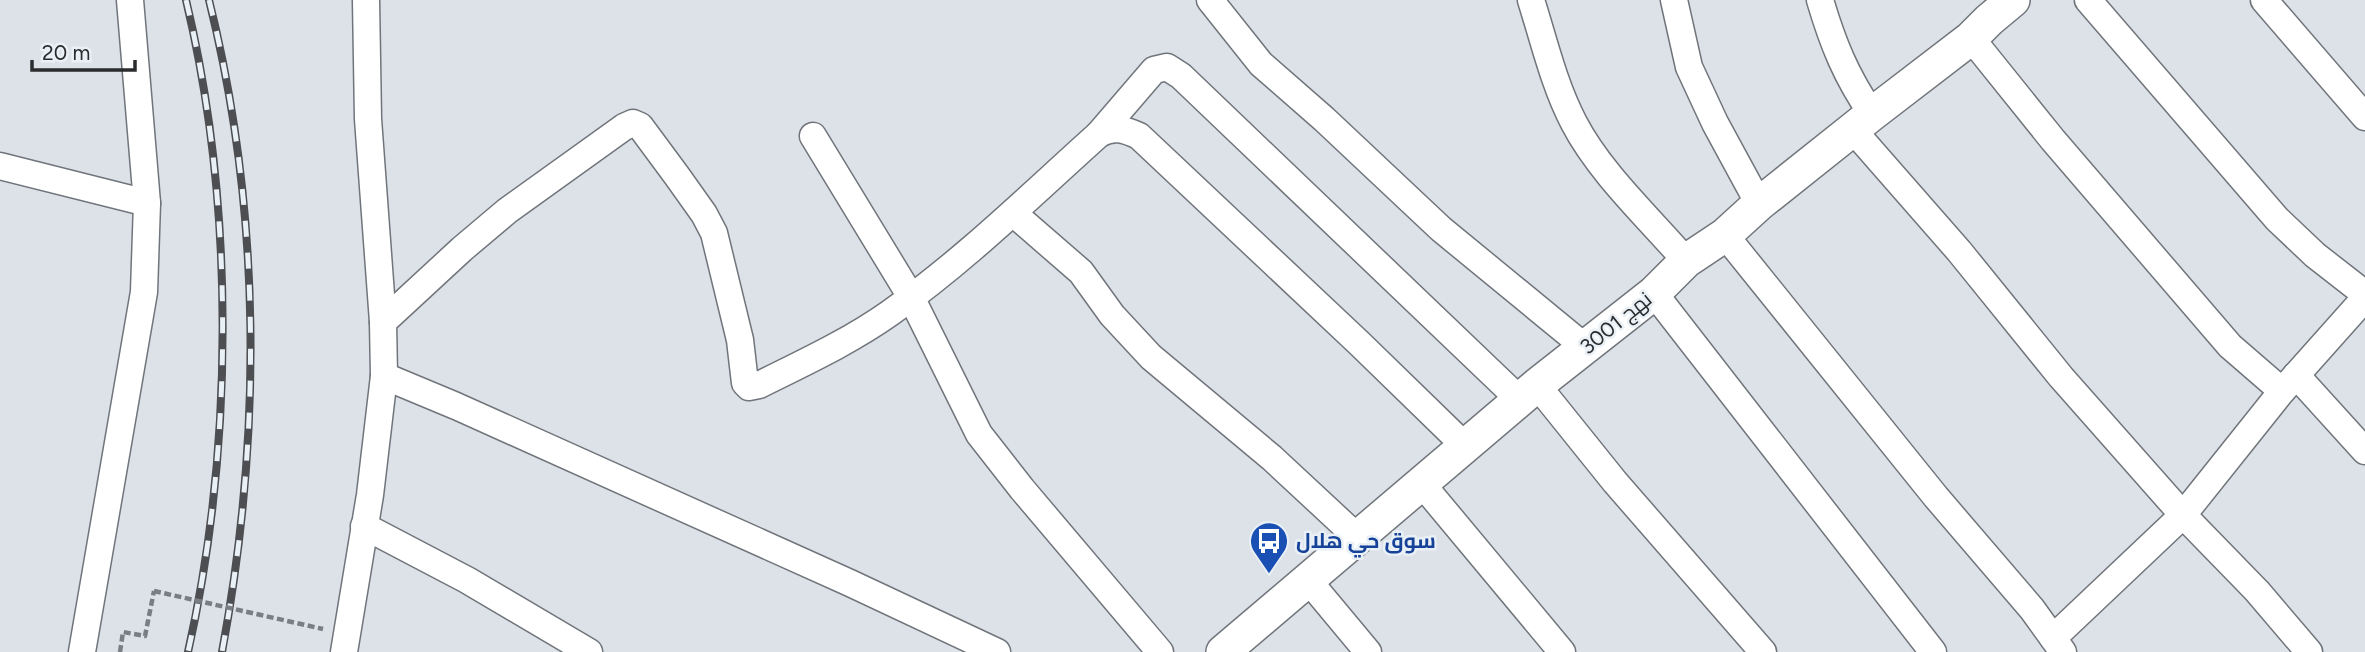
<svg xmlns="http://www.w3.org/2000/svg" width="2365" height="652" font-family="Figtree,Cairo,sans-serif">
	<style>
		.lines { fill: none; stroke-linecap: round; stroke-linejoin: round }
		.minor-casing { stroke: #70757b; stroke-width: 29 }
		.tertiary-casing { stroke: #70757b; stroke-width: 36 }
		.path { stroke: #7a7e82; stroke-width: 4.5; stroke-dasharray: 7 3.5; stroke-linecap: butt }
		.minor { stroke: #fff; stroke-width: 26 }
		.tertiary { stroke: #fff; stroke-width: 33 }
		.rail-casing { stroke: #4c4e51; stroke-width: 8 }
		.rail { stroke: #e9f0f6; stroke-width: 5; stroke-dasharray: 16; stroke-linecap: butt }
		.path-bridge { stroke: #7a7e82; stroke-width: 4.5; stroke-dasharray: 7 3.5; stroke-linecap: butt }
		.labels { text-anchor: middle; stroke-width: 5; stroke-linejoin: round; paint-order: stroke }
		.street-label { font-size: 21px; fill: #2a2c2e; stroke: #e9f0f6 }
		.transit-label { font-size: 21px; font-weight: bold; fill: #164399; stroke: #e9f0f6; text-anchor: start }
	</style>
	<rect width="100%" height="100%" fill="#dce2e8"/>
	<g class="lines">
		<defs>
			<g id="minor">
				<polyline points="1210,0 1261,64 1324,119 1441,229 1586,348"/>
				<path d="M1531 0C1544 41 1554 85 1574 123 1600 173 1649 218 1686 261"/>
				<polyline points="1674,0 1689,67 1715,123 1759,204"/>
				<path d="M1820 0C1833 44 1846 76 1872 114"/>
				<polyline points="2088,0 2277,219 2315,255 2365,294"/>
				<polyline points="2264,0 2365,117"/>
				<polyline points="1971,38 2053,140 2230,346 2282,391 2365,298"/>
				<polyline points="1853,130 1959,251 2061,377 2183,515 2257,591 2309,652"/>
				<polyline points="1099,134 1154,70 1167,67 1181,76 1521,401"/>
				<polyline points="813,136 911,297 979,434 1022,489 1160,652"/>
				<polyline points="0,166 147,203"/>
				<polyline points="1013,213 1081,272 1112,315 1151,357 1272,458 1358,538"/>
				<polyline points="1725,235 1936,497 2032,609 2063,652"/>
				<polyline points="1654,293 1933,652"/>
				<path d="M383 322 462 249 507 211 624 127 633 123 640 126 677 176 704 214 714 233 740 340 745 383 749 387 759 385C803 363 849 342 890 313 965 260 1031 195 1099 134 1114 126 1124 129 1139 136L1359 343 1466 447"/>
				<polyline points="2296,375 2365,451"/>
				<polyline points="384,376 456,406 850,583 997,652"/>
				<polyline points="1537,385 1615,482 1763,652"/>
				<polyline points="1422,484 1562,652"/>
				<polyline points="364,526 467,580 589,652"/>
				<polyline points="1308,580 1368,652"/>
				<polyline points="2053,638 2183,515 2282,391"/>
				<polyline points="82,652 144,292 147,203 130,0"/>
				<polyline points="344,652 370,495 384,376 383,322 368,119 366,0"/>
			</g>
			<polyline id="tertiary" points="1223,652 1537,385 1654,293 1686,261 1725,235 1759,204 1872,114 1971,38 1989,20 2013,0"/>
		</defs>
		<use href="#minor" class="minor-casing"/>
		<use href="#tertiary" class="tertiary-casing"/>
		<polyline class="path" points="120,652 123,632 145,636 154,591"/>
		<use href="#minor" class="minor"/>
		<use href="#tertiary" class="tertiary"/>
		<defs>
			<g id="rail">
				<path d="M186 0C235 205 234 447 188 652"/>
				<path d="M209 0C262 213 262 437 222 652"/>
			</g>
		</defs>
		<use href="#rail" class="rail-casing"/>
		<use href="#rail" class="rail"/>
		<polyline class="path-bridge" points="154,591 323,629"/>
	</g>
	<defs>
		<symbol id="bus-pin" viewBox="-11 -11 22 30"><path d="M0 17L-7.5 6A9.5 9.5 0 1 1 7.5 6Z" fill="#1a4fb4" stroke="#e9f0f6"/><path d="M-5-6H5V4H4V6H2V4H-2V6H-4V4H-5ZM-3.5-4V0h7V-4ZM-3.5 1.2v1.5H-2V1.2ZM2 1.2v1.5H3.5V1.2Z" fill="#fff"/></symbol>
	</defs>
	<g fill-rule="evenodd">
		<use href="#bus-pin" x="1247" y="519" width="44" height="60"/>
	</g>
	<g class="labels">
		<g class="street-label">
			<text transform="translate(1616 323) rotate(-39)" y="7">نهج 3001</text>
		</g>
		<g class="transit-label">
			<text x="1296" y="548">سوق حي هلال</text>
		</g>
	</g>
	<path d="M32 60v10h103v-10" fill="none" stroke="#2a2c2e" stroke-width="3.5"/>
	<text x="42" y="60" font-size="21" fill="#2a2c2e" stroke="#e9f0f6" stroke-width="5" paint-order="stroke">20 m</text>
</svg>
